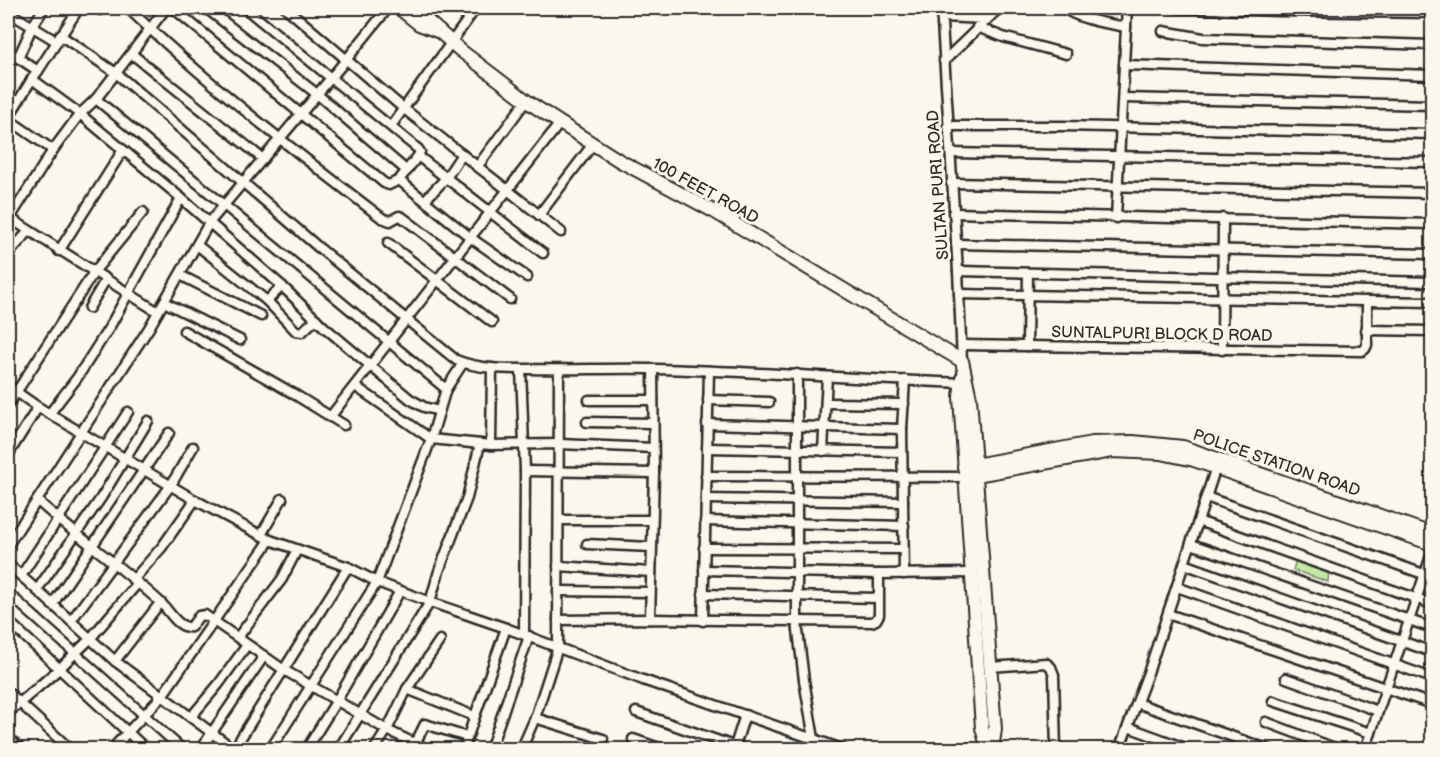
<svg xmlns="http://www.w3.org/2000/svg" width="1440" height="757" font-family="'Balsamiq Sans',sans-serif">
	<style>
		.green { fill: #c3eaa5; stroke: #778a68; stroke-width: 1.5 }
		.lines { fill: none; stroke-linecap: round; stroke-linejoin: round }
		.street-casing { stroke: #2b2b2b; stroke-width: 13 }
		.secondary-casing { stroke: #2b2b2b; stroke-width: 16 }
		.street { stroke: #fbf7ec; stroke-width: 8 }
		.secondary { stroke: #fbf7ec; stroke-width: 12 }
		.labels { text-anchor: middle; stroke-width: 6; stroke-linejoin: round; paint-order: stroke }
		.street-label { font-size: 16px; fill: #2b2b2b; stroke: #fbf7ec }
	</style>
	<rect width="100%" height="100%" fill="#fbf7ec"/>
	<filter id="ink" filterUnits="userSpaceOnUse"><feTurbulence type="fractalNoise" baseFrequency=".0167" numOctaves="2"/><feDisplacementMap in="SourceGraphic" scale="12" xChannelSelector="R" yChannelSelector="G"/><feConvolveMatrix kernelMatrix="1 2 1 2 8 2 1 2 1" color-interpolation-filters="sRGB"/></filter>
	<g filter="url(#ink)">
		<polygon class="green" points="1297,556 1329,567 1328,582 1293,570"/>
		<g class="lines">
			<defs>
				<g id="street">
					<path d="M128 8C207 84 295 151 382 218L390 221 399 216 402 217 510 299"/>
					<polyline points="173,8 384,183 389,185 399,180 418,156 420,152 418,149 245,8"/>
					<polyline points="206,8 317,94 407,171"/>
					<polyline points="286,8 403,108 561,232"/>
					<polyline points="941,8 958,271 962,361"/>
					<path d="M1063 8C1082 20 1104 23 1126 27"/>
					<polyline points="1178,8 1278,11 1432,13"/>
					<polyline points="100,10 102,8"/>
					<polyline points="8,12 56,41"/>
					<polyline points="941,17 986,19"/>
					<polyline points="977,27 1003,37 1066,54"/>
					<polyline points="1163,31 1203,38 1432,45"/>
					<path d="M60 35 116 73 318 247 456 360C478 369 504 369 528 369 570 370 613 368 655 369 759 371 862 380 965 383"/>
					<polyline points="8,51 38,71 32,79 80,114 181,198 282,286 323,326 410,399 424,407 439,411"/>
					<polyline points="132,54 263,159"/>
					<polyline points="18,58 32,27 44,8"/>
					<polyline points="944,61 999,8"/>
					<polyline points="1124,65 1432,75"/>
					<polyline points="38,71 79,8"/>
					<polyline points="1123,98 1432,105"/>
					<polyline points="96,99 446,389"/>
					<polyline points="8,118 32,79"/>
					<polyline points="8,119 53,150"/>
					<polyline points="391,126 476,8"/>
					<polyline points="948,126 1063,126 1432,134"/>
					<polyline points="951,153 1432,162"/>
					<polyline points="418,156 543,253"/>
					<polyline points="477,167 523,105 528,102"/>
					<polyline points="399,180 471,238 527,277"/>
					<polyline points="951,183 1432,193"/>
					<polyline points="425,200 446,178 462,154"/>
					<path d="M953 213C1113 218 1273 219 1432 224"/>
					<polyline points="539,215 593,144"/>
					<polyline points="8,217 158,312"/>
					<polyline points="10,218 53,150 79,115 96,99 166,8"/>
					<polyline points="1116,218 1127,8"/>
					<polyline points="388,243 492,322"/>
					<polyline points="956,244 1432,254"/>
					<polyline points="197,245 267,301 296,331 302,332 316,319"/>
					<polyline points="59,251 123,150"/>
					<polyline points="8,254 29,231"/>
					<polyline points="958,271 1432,282"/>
					<polyline points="180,275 261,316"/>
					<polyline points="959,294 1367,301 1367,345 1365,349 1362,351 962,345"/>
					<polyline points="267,301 282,286"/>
					<polyline points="1367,301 1432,302"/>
					<polyline points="164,302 240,340"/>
					<polyline points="89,308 106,279"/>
					<polyline points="1366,330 1432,331"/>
					<polyline points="184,331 294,394 344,425"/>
					<polyline points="1027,346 1028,273"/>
					<polyline points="1222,350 1223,218"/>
					<polyline points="521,369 525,471 524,634"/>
					<polyline points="797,374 797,622 804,680 814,739"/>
					<polyline points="8,386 38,407 195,500 270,540 348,567 377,582 430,602 506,628 643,680 845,750"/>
					<polyline points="355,386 431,439 491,445 560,444 653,448"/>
					<polyline points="589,400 653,400"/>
					<polyline points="708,400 769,402"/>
					<polyline points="827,403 904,404"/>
					<polyline points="8,405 94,272 143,212"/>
					<polyline points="50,413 77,378 109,328 181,198"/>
					<polyline points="330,417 560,123"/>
					<polyline points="587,422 653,423"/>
					<polyline points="707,424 902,429"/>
					<polyline points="491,445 492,368"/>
					<polyline points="707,448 902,452"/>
					<polyline points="823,451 827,377"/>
					<polyline points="8,455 38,407"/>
					<polyline points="525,471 654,473"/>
					<polyline points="706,476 965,477"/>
					<polyline points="1206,497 1432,577"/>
					<polyline points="706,499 903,502"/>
					<path d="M38 501C77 537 121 566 160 602 169 610 178 629 191 627L199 616 205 615 284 670 387 730 429 750"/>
					<polyline points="559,520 652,520"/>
					<polyline points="705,521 904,526"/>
					<polyline points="1198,521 1432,604"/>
					<polyline points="261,535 282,499"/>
					<polyline points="587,544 651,547"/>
					<polyline points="1191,544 1432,628"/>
					<polyline points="8,545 149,328 209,223 346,60 388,8"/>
					<polyline points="704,548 902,549"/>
					<polyline points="8,564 115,661 235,750"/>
					<polyline points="1184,564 1432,652"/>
					<polyline points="558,566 651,572"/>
					<polyline points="704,570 879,574 972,573"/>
					<polyline points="904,574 902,429 905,380"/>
					<polyline points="21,576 128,412"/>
					<polyline points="133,580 162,547 195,500"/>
					<polyline points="1177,587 1432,678"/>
					<polyline points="37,590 101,498 148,421"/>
					<polyline points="558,591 650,592"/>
					<polyline points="8,593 183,750"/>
					<polyline points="703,594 878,598"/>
					<polyline points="52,605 169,433"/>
					<polyline points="1168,614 1432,704"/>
					<polyline points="650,619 654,473 653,369"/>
					<polyline points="558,620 650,619 872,622 876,620 879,615 879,574"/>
					<polyline points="8,621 147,750"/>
					<polyline points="71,621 171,485 193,447"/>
					<polyline points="703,621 709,371"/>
					<polyline points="238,637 282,579 297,550"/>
					<polyline points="115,661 160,603"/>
					<polyline points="990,667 1046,663 1051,667 1054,675 1056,750"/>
					<polyline points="1286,678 1378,711"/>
					<polyline points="407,689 474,716"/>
					<polyline points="8,692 71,750"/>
					<polyline points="1273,701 1371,733"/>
					<polyline points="1137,703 1270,750"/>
					<polyline points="636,712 745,750"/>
					<polyline points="8,713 59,669 90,639 137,584"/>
					<polyline points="191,717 218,685 247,645"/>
					<polyline points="535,718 603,739"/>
					<polyline points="1266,722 1340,750"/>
					<polyline points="1128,727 1191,750"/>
					<polyline points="8,737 21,750"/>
					<polyline points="633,739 665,750"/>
					<polyline points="523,746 534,750"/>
					<polyline points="234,749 348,567"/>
					<polyline points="734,749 745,715"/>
					<polyline points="111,750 162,696 270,540"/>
					<polyline points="200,750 264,656"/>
					<polyline points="270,750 377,582 431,439 446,389 463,363"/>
					<polyline points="306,750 337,700 400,591"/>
					<polyline points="338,750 430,602 439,571 467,498 480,444"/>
					<polyline points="374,750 387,730 407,689 440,640"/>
					<polyline points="412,750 425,724 467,737"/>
					<polyline points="463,750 506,628"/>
					<polyline points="490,750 529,636"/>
					<polyline points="521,750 535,718 558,647 559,370"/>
					<polyline points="1119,750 1149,670 1216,467"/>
					<polyline points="1365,750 1432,553"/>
				</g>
				<g id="secondary">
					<polyline points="399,8 419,24 440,32"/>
					<polyline points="413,8 460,50 528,102 560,123 620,161 715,212 962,361 970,398 995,729 992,750"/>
					<polyline points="962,378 960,397 982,728 988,750"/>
					<polyline points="964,467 1092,443 1133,442 1183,447 1432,534"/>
					<polyline points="965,477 1112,451 1161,453 1194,460 1432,544"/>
				</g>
			</defs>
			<use href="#street" class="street-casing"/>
			<use href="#secondary" class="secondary-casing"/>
			<use href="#street" class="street"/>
			<use href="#secondary" class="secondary"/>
		</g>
	</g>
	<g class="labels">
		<g class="street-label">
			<text transform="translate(937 185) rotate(-94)" y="6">SULTAN PURI ROAD</text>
			<text transform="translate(706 190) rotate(29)" y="6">100 FEET ROAD</text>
			<text transform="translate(1162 333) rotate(1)" y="6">SUNTALPURI BLOCK D ROAD</text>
			<text transform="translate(1277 462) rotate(19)" y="6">POLICE STATION ROAD</text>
		</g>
	</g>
	<rect width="1440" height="757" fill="none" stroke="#fbf7ec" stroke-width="30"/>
	<rect x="15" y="15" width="1410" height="727" fill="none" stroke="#2b2b2b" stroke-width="2" filter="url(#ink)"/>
</svg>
